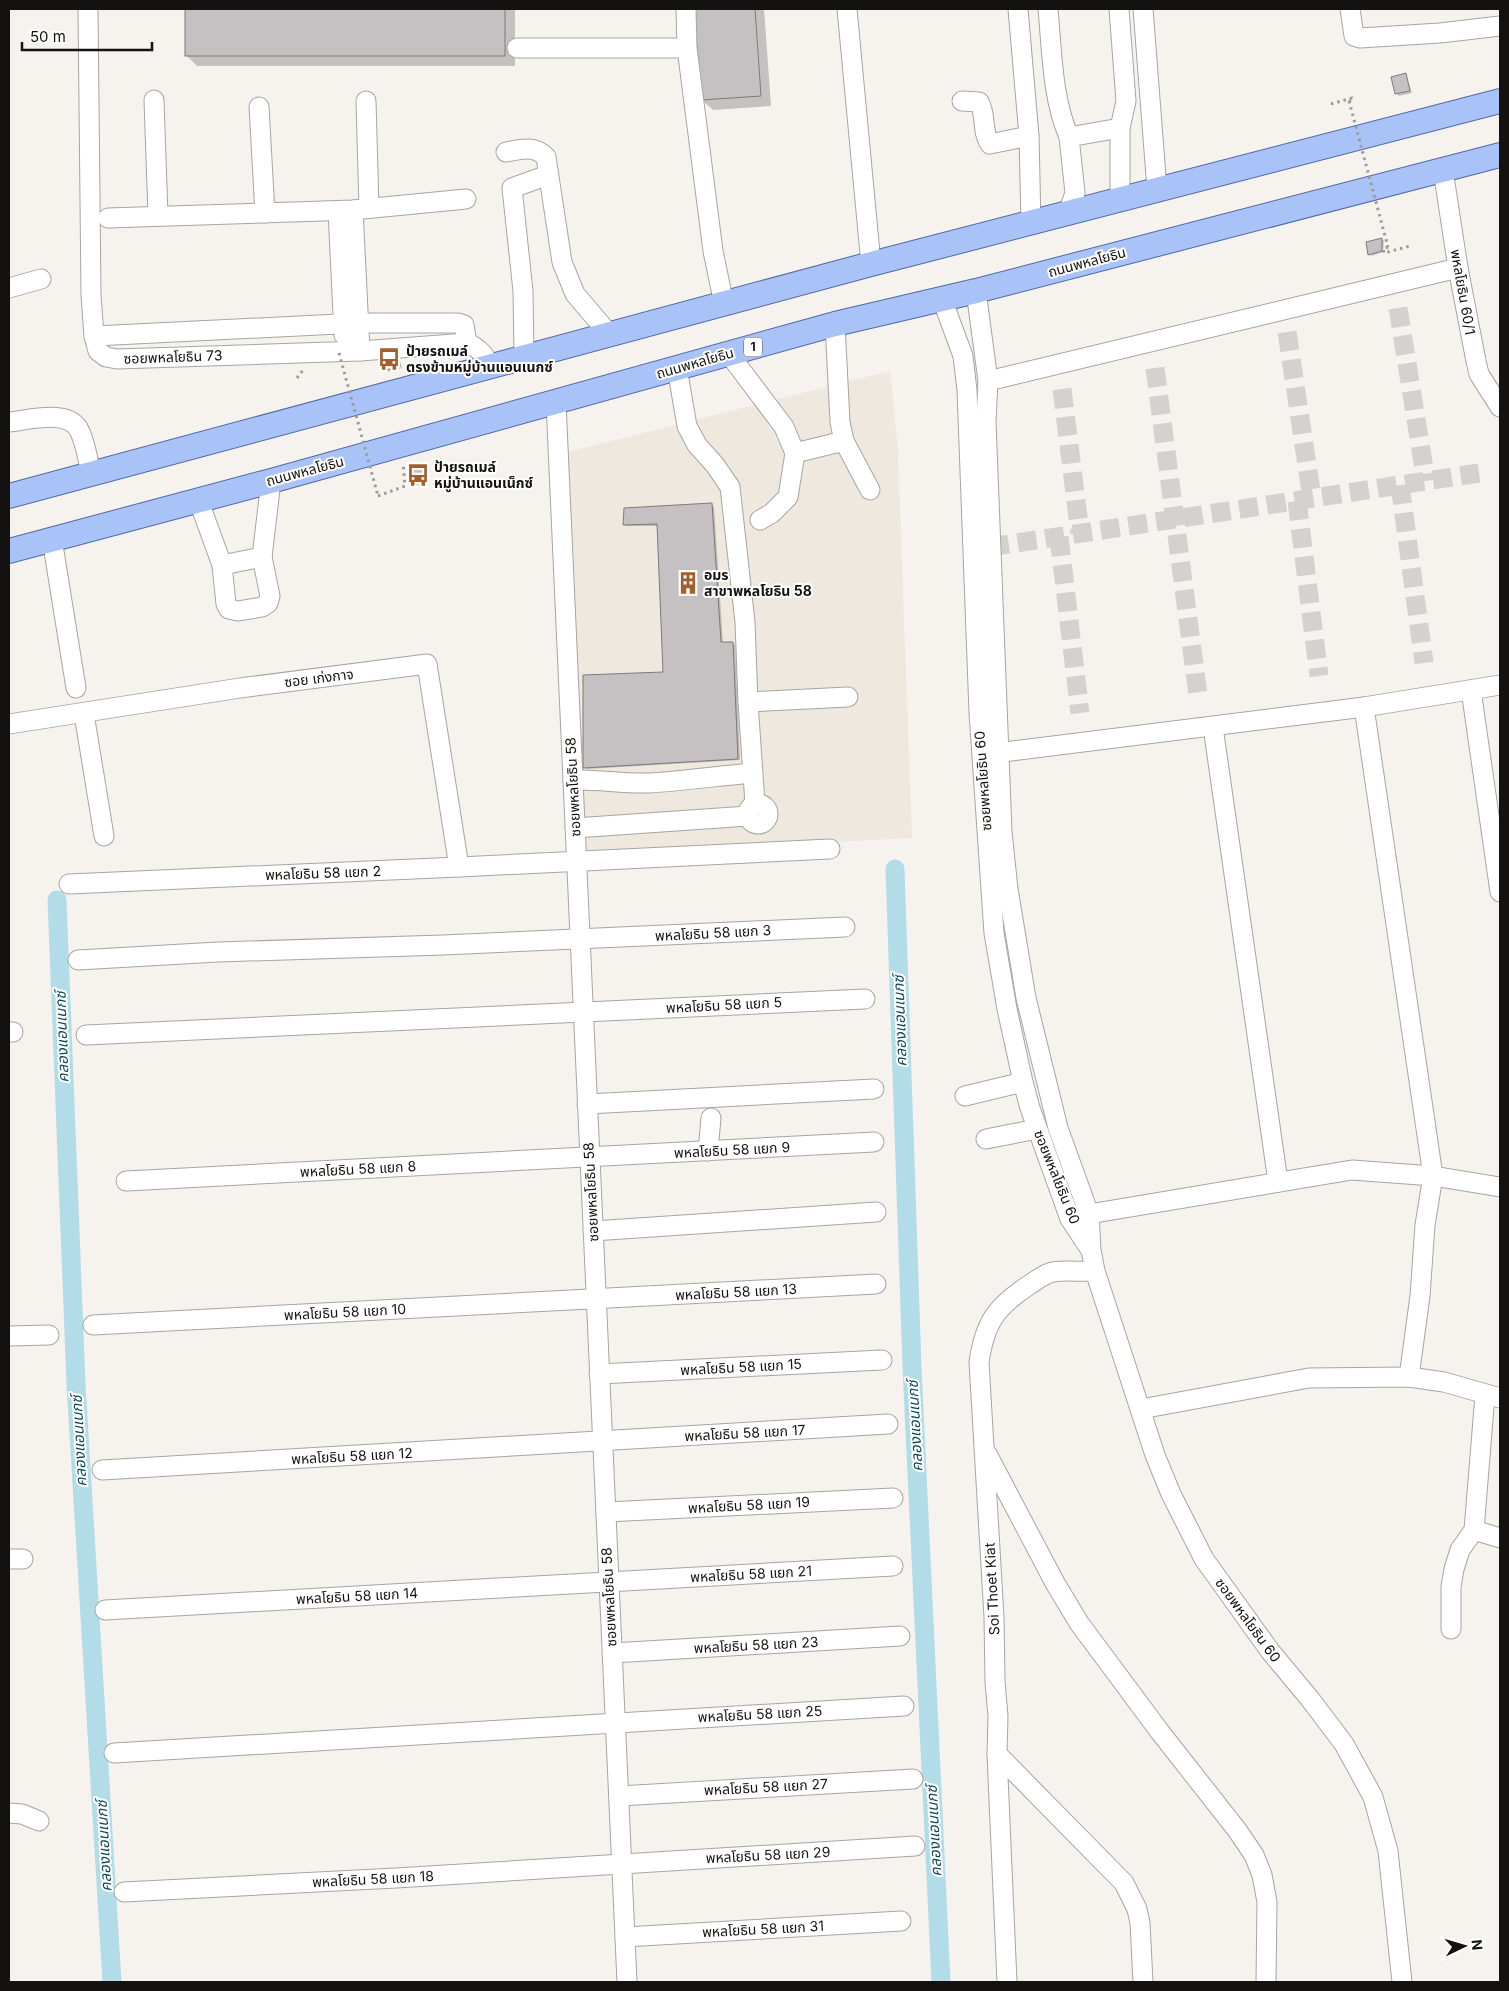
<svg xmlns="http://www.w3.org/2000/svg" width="1509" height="1991" font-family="Inter,'Noto Sans Thai',sans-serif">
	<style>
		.built { fill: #efe8de }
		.shadow { fill: #0003 }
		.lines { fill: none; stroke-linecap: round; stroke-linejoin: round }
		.canal { stroke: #b3dce9; stroke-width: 19 }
		.building { fill: #c5c0c2; stroke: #7e797b }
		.minor-tunnel { stroke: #d4d1ce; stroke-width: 19; stroke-dasharray: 19 9; stroke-linecap: butt }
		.minor-casing { stroke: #a7a5a1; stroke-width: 21 }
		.major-casing { stroke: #4f6aa4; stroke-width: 26 }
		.path { stroke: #9d9b98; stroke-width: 3; stroke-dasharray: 2.5 4; stroke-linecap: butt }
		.minor { stroke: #fff; stroke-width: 19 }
		.major { stroke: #a9c2f8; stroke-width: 24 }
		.path-bridge { stroke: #9d9b98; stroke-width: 3; stroke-dasharray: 2.5 4; stroke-linecap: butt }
		.labels { text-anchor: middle; stroke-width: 4; stroke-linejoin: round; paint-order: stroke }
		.shield { fill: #fff; stroke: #5a5958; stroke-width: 1 }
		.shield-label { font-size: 12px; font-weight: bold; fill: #131211 }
		.street-label { font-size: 14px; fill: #131211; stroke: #fff }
		.poi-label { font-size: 14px; font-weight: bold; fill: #131211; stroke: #fff; text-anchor: start }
		.water-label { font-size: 15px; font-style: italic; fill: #0c4755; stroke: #fff }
	</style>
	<rect width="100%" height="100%" fill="#f6f3ef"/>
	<polygon class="built" points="890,371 898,450 912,838 584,855 567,452"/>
	<g class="shadow">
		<polygon points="186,9 515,9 515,66 197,66 186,55"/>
		<polygon points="696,9 764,9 771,106 713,110 702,100"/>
		<polygon points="1406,75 1412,93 1399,96 1397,94"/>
		<polygon points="1382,239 1384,241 1383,252 1372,256 1370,254"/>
		<polygon points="398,353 402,368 388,372 385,370"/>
		<polygon points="422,468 428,483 416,486 411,471"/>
		<polygon points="712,505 714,507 723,643 732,643 735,645 740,760 587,769 585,767 664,673 658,526 626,526 624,524"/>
	</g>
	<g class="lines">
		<g class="canal">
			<polyline points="895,869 912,1367 941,1982"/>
			<polyline points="57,900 76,1384 112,1982"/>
		</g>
	</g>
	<g class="building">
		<rect x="185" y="9" width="320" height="47"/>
		<polygon points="694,9 755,9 761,96 701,100"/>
		<polygon points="1406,73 1410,91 1395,94 1391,77"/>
		<polygon points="1382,238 1382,251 1368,255 1366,242"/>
		<polygon points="396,349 400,366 384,371 380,354"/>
		<polygon points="423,466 427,481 412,484 409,470"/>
		<polygon points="712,503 721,642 733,642 738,759 583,768 583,675 663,672 657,524 623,525 624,508"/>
	</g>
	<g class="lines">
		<g class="minor-tunnel">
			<polyline points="1398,308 1426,481"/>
			<polyline points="1287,332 1312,498"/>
			<polyline points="1155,368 1198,695"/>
			<polyline points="1062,389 1080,533"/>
			<polyline points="1400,485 1424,663"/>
			<polyline points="1297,501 1319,676"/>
			<polyline points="1059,537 1080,713"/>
			<polyline points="990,547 1479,473"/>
		</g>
		<defs>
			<g id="minor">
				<path d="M88 9 91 295 94 336 98 351 106 357 117 359 360 351 467 343C480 348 485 356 491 367"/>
				<polyline points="686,9 687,48 713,251 724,304"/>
				<polyline points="847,9 871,264"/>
				<polyline points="1018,9 1029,136 1031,224"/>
				<path d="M1048 9C1052 51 1052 98 1069 137"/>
				<polyline points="1119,9 1126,101 1120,128"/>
				<polyline points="1143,9 1157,189"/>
				<polyline points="1350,9 1354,36 1360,38 1440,33 1500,26"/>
				<polyline points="517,48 687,48"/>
				<polyline points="154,100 158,215"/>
				<polyline points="366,101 369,208"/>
				<path d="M962 101 979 102C987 115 981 131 990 144L1029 136"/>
				<polyline points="259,107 265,213"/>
				<path d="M506 152C522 149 534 145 546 157L562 262 575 294 610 335"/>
				<polyline points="1443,170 1458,268 1476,361 1479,374 1500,407"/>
				<polyline points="353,210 360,351"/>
				<polyline points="338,211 344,335"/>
				<polyline points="1068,213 1075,193 1069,137 1120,128 1120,198"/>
				<polyline points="108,218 353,210 466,199"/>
				<polyline points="9,288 41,279"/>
				<polyline points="976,291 988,381 986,422 1002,832 1008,889 1026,998 1058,1128 1089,1214 1091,1250 1095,1271 1155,1455 1171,1494 1204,1559 1270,1651 1310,1699 1344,1744 1373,1797 1388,1851 1402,1982"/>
				<polyline points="942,299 963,356 967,390 979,713 994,933 1007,1009 1023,1082 1030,1108 1070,1219 1090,1249"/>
				<polyline points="94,336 359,323 458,323 464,325 467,343"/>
				<polyline points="729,354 784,427 795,453 844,441 840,422 835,324"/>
				<polyline points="524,357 523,291 512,188 548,175"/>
				<polyline points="677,368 687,426 697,445 715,465 730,487 745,622 748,702 755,804"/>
				<polyline points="988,381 1458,268"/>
				<polyline points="556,402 627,1982"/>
				<path d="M9 422C29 420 71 408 80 432 86 445 88 460 91 474"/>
				<polyline points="844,441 870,490"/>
				<polyline points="198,499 222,565 262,557 271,481"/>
				<polyline points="760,520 772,513 788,497 795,453"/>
				<polyline points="52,539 76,688"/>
				<polyline points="222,565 226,604 229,609 238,611 262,607 268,603 270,596 262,557"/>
				<polyline points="1471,690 1500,892"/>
				<polyline points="748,702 848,697"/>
				<polyline points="1364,707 1433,1176 1425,1225 1420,1296 1409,1377"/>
				<polyline points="84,714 104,836"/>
				<polyline points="9,724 240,688 427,664 459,867"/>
				<polyline points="1213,727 1278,1182"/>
				<polyline points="988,754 1364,707 1500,685"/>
				<path d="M573 780C598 779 623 784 649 783 683 781 718 776 752 773"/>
				<circle cx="758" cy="814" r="10"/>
				<polyline points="575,828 748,816"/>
				<polyline points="69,884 459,867 830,849"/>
				<polyline points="78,960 218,952 443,945 845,927"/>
				<polyline points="9,1032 13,1032"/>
				<polyline points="86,1035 865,999"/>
				<polyline points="965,1096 1023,1082"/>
				<polyline points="587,1104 874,1089"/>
				<polyline points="986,1139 1037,1129"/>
				<polyline points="708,1151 711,1118"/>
				<polyline points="126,1181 874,1142"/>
				<polyline points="1076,1217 1089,1214 1352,1170 1433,1176 1500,1187"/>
				<polyline points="593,1231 876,1212"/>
				<polyline points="93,1325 876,1284"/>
				<polyline points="9,1336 49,1335"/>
				<polyline points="599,1374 882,1360"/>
				<polyline points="1141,1409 1309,1378 1409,1377 1444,1382 1500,1398"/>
				<polyline points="987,1454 1055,1583 1079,1623 1160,1732 1237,1830 1254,1855 1262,1875 1267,1902 1266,1982"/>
				<polyline points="102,1470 888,1424"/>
				<polyline points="606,1512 893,1498"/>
				<polyline points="1474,1530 1500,1538"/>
				<polyline points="9,1559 23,1559"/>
				<polyline points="105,1610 893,1566"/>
				<polyline points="1451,1629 1451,1587 1454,1569 1460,1550 1474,1530 1485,1395"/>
				<polyline points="612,1653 900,1636"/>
				<polyline points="114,1753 904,1706"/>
				<polyline points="997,1754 1124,1883 1137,1909 1140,1923 1143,1982"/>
				<polyline points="619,1796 913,1779"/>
				<polyline points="9,1813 22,1814 39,1821"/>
				<polyline points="124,1892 396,1878 915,1846"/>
				<polyline points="625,1937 901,1921"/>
				<path d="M1007 1982 997 1754 998 1716 995 1682 994 1617 979 1362C985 1322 996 1307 1029 1285 1036 1281 1045 1273 1053 1272 1066 1270 1081 1272 1095 1271"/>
			</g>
			<g id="major">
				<polyline points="9,496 871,264 1500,101"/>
				<polyline points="9,551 271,481 835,324 976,291 1500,155"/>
			</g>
		</defs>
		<use href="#minor" class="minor-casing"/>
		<use href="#major" class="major-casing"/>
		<g class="path">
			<polyline points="1331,104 1352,98 1353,100 1349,101"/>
			<polyline points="1388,247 1383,249 1384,253 1410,246"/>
			<polyline points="297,378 303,370"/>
			<polyline points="378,496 405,486 403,463"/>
		</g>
		<use href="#minor" class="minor"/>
		<use href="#major" class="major"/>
		<g class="path-bridge">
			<polyline points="1349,101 1388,247"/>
			<polyline points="339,353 378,496"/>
		</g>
	</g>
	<defs>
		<symbol id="bus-bare" viewBox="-9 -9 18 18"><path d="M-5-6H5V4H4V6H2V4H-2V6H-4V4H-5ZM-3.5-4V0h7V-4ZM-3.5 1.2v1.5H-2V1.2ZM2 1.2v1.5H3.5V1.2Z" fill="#a25f2d" stroke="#fff" stroke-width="2.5" paint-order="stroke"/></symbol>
		<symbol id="building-bare" viewBox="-9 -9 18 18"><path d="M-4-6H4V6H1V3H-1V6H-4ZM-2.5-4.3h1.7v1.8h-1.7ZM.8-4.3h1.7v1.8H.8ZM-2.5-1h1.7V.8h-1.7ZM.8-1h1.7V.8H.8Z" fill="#a25f2d" stroke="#fff" stroke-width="2.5" paint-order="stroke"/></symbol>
	</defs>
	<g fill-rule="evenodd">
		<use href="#bus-bare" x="373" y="343" width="32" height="32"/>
		<use href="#bus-bare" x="402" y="459" width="32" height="32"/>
		<use href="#building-bare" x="672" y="567" width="32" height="32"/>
	</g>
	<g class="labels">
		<rect class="shield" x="744" y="337.5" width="18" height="19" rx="4"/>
		<g class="shield-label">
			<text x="753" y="351">1</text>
		</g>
		<g class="street-label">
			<text transform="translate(1087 262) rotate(-15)" y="5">ถนนพหลโยธิน</text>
			<text transform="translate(1463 292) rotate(80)" y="5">พหลโยธิน 60/1</text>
			<text transform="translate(173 357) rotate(-2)" y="5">ซอยพหลโยธิน 73</text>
			<text transform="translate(695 363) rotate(-16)" y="5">ถนนพหลโยธิน</text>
			<text transform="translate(305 471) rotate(-15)" y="5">ถนนพหลโยธิน</text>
			<text transform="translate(319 678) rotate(-7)" y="5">ซอย เก่งกาจ</text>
			<text transform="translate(983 781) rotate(-94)" y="5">ซอยพหลโยธิน 60</text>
			<text transform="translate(573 787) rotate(-93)" y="5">ซอยพหลโยธิน 58</text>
			<text transform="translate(323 873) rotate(-2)" y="5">พหลโยธิน 58 แยก 2</text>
			<text transform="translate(713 933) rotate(-3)" y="5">พหลโยธิน 58 แยก 3</text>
			<text transform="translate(724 1005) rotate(-3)" y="5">พหลโยธิน 58 แยก 5</text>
			<text transform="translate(732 1150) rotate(-3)" y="5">พหลโยธิน 58 แยก 9</text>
			<text transform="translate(358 1169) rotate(-3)" y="5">พหลโยธิน 58 แยก 8</text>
			<text transform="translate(1057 1177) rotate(68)" y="5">ซอยพหลโยธิน 60</text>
			<text transform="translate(591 1192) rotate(-93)" y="5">ซอยพหลโยธิน 58</text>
			<text transform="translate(736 1292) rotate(-3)" y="5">พหลโยธิน 58 แยก 13</text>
			<text transform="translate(345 1312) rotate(-3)" y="5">พหลโยธิน 58 แยก 10</text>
			<text transform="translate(741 1367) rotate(-3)" y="5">พหลโยธิน 58 แยก 15</text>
			<text transform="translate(745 1433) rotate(-3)" y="5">พหลโยธิน 58 แยก 17</text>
			<text transform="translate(352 1456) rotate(-3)" y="5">พหลโยธิน 58 แยก 12</text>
			<text transform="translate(749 1505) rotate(-3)" y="5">พหลโยธิน 58 แยก 19</text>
			<text transform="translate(751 1574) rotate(-3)" y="5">พหลโยธิน 58 แยก 21</text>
			<text transform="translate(992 1589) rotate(-93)" y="5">Soi Thoet Kiat</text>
			<text transform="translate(357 1596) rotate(-3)" y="5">พหลโยธิน 58 แยก 14</text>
			<text transform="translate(609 1597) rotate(-93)" y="5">ซอยพหลโยธิน 58</text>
			<text transform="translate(1248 1620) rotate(54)" y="5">ซอยพหลโยธิน 60</text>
			<text transform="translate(756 1645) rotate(-3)" y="5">พหลโยธิน 58 แยก 23</text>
			<text transform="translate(760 1714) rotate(-3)" y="5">พหลโยธิน 58 แยก 25</text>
			<text transform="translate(766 1787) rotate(-3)" y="5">พหลโยธิน 58 แยก 27</text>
			<text transform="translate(768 1855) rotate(-3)" y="5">พหลโยธิน 58 แยก 29</text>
			<text transform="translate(373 1879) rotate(-3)" y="5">พหลโยธิน 58 แยก 18</text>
			<text transform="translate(763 1929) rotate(-3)" y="5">พหลโยธิน 58 แยก 31</text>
		</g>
		<g class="poi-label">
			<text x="406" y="356">ป้ายรถเมล์<tspan x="406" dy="16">ตรงข้ามหมู่บ้านแอนเนกซ์</tspan></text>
			<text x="434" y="472">ป้ายรถเมล์<tspan x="434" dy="16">หมู่บ้านแอนเน็กซ์</tspan></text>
			<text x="704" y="580">อมร<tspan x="704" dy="16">สาขาพหลโยธิน 58</tspan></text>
		</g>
		<g class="water-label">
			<text transform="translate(900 1021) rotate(-92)" y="5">คลองแอนเนกซ์</text>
			<text transform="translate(62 1037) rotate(-92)" y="5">คลองแอนเนกซ์</text>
			<text transform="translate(915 1426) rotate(-93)" y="5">คลองแอนเนกซ์</text>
			<text transform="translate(79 1441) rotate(-93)" y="5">คลองแอนเนกซ์</text>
			<text transform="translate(934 1831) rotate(-93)" y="5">คลองแอนเนกซ์</text>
			<text transform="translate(104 1846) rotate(-93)" y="5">คลองแอนเนกซ์</text>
		</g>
	</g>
	<rect width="1509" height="1991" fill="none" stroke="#131211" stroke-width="20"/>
	<g transform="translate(1464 1946) rotate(85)" stroke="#ffffff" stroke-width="4" paint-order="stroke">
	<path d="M0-4L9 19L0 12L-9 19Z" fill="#131211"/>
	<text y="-8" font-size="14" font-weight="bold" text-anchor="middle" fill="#131211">N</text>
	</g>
	<path d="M22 42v8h130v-8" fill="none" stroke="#131211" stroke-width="2.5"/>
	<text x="30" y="42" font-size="15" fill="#131211" stroke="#ffffff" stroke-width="4" paint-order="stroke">50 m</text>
</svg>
